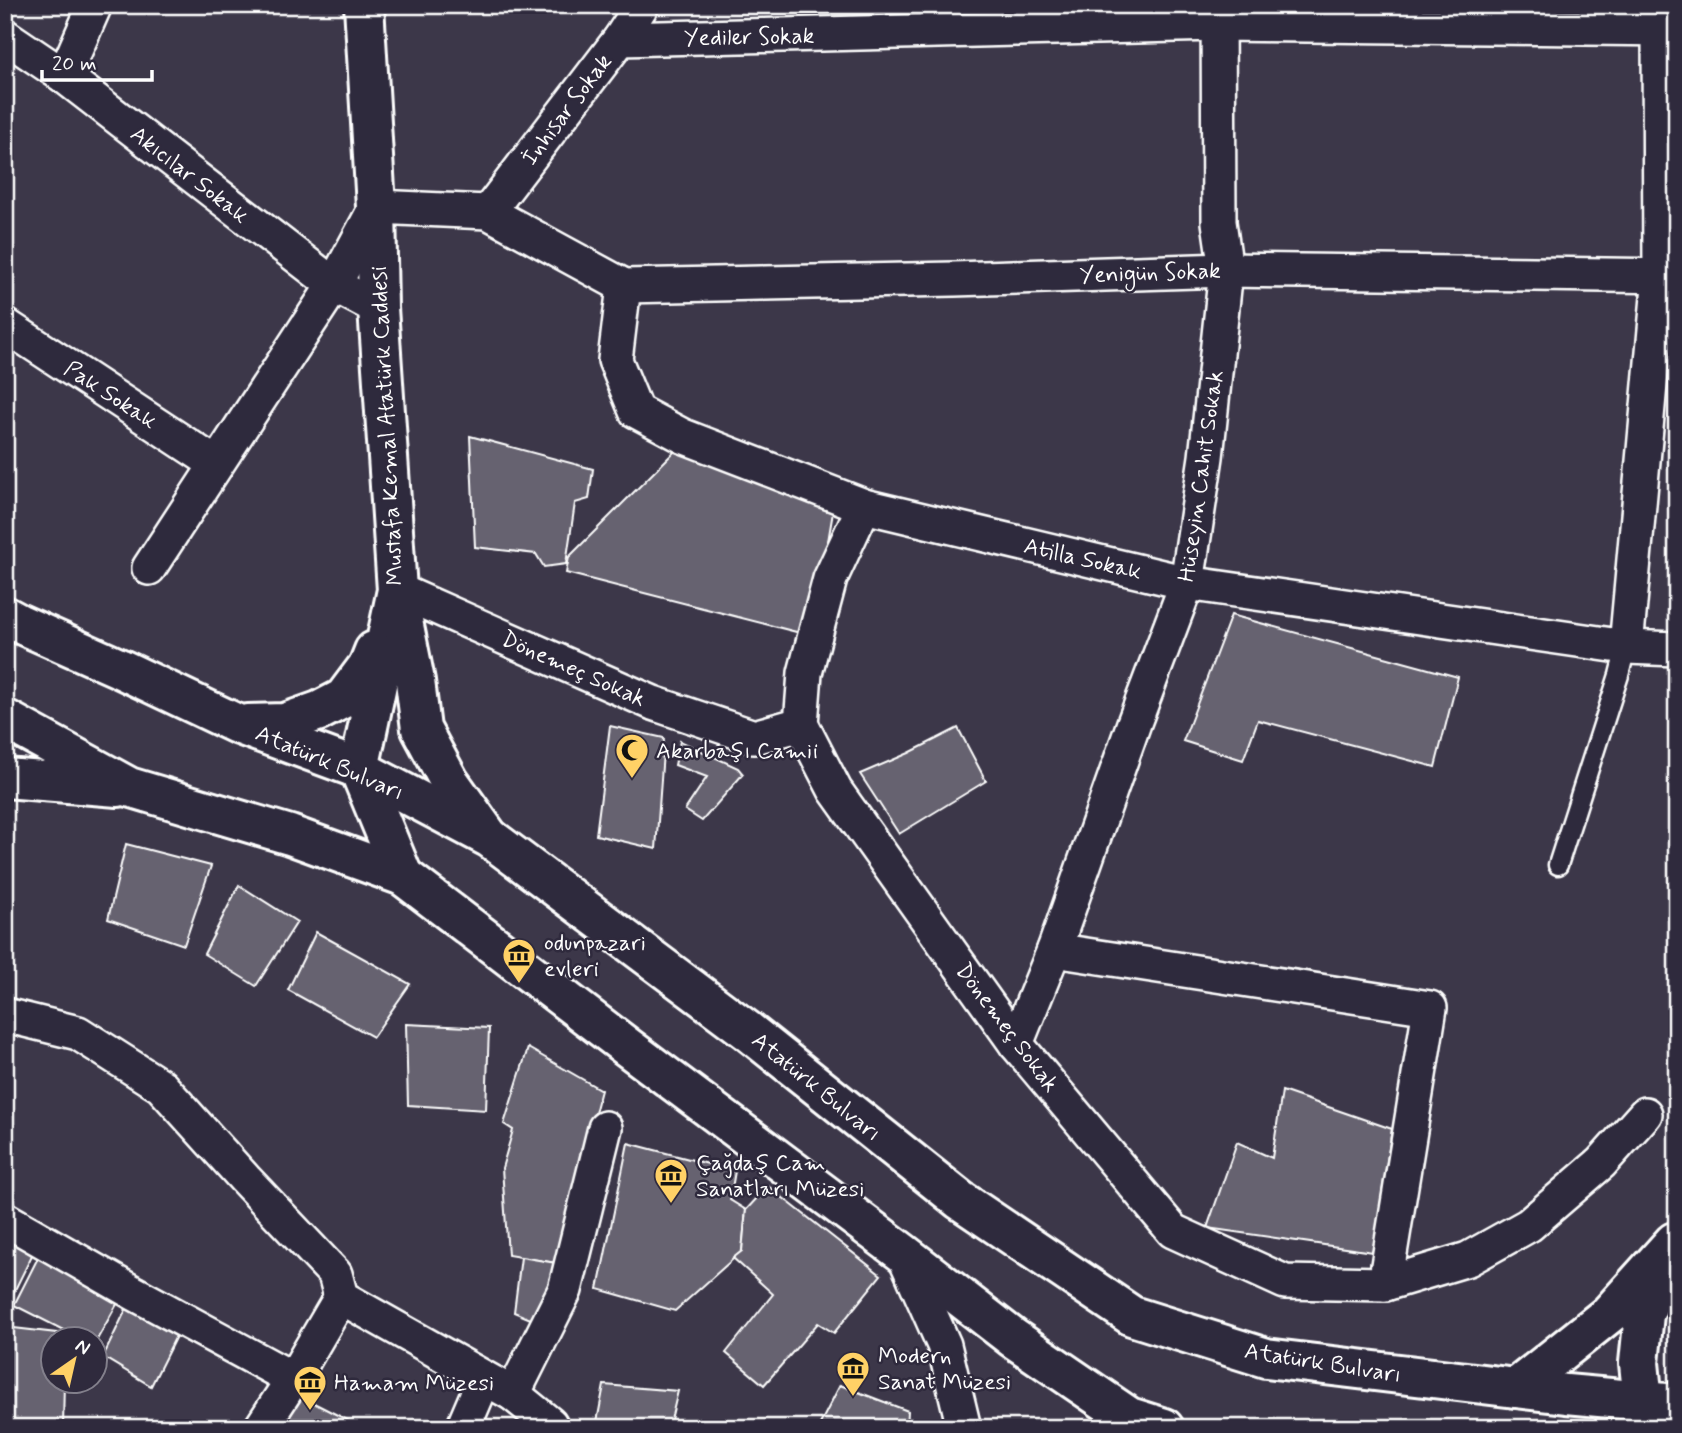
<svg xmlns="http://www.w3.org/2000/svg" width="1682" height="1433" font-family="Mynerve,sans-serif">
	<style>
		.building { fill: #666270; stroke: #fff; stroke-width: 2 }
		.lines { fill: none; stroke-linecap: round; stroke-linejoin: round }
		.lane-casing { stroke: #fff; stroke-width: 23 }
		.street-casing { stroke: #fff; stroke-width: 38 }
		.secondary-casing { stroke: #fff; stroke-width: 44 }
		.primary-casing { stroke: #fff; stroke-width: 44 }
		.lane { stroke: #2f2a3d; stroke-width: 18 }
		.street { stroke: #2f2a3d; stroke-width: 33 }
		.secondary { stroke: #2f2a3d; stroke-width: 38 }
		.primary { stroke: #2f2a3d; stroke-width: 38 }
		.labels { text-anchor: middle; stroke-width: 5; stroke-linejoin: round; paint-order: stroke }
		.street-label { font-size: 23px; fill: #fff; stroke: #2f2a3d }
		.poi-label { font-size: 23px; fill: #fff; stroke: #2f2a3d; text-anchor: start }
	</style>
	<rect width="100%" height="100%" fill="#3c3749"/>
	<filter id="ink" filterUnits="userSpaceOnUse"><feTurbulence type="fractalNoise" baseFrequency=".0143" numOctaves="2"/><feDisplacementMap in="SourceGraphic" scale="14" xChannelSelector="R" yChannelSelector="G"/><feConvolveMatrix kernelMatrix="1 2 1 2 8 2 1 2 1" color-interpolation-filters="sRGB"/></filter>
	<g filter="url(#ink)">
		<g class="building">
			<polygon points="470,436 593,469 589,499 575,503 566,564 544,567 536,554 475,547"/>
			<polygon points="683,443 834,506 812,636 566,573 569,557"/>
			<polygon points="1231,615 1458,677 1435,767 1258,720 1243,760 1183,741"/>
			<polygon points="610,726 664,738 656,849 596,835"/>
			<polygon points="958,728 986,781 899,834 860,774 909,753"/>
			<polygon points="680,741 738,768 743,774 702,821 685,810 707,777 675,765"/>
			<polygon points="126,844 211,866 184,945 108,919"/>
			<polygon points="239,885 297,922 256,986 204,954"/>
			<polygon points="316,932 410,984 373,1037 288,990"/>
			<polygon points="406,1024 489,1028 486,1110 408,1105"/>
			<polygon points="528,1048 601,1090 556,1263 508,1255 502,1168 513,1130 504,1124"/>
			<polygon points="1282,1091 1392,1129 1373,1252 1207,1228 1237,1142 1272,1158"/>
			<polygon points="628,1143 735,1171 730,1200 746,1210 742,1251 675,1311 598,1289"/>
			<polygon points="768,1186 881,1275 834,1333 818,1323 764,1385 726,1353 773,1294 733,1258 742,1251 746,1210"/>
			<polygon points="5,1223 40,1239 6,1308 5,1308"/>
			<polygon points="46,1242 126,1288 94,1345 94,1338 79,1338 14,1305"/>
			<polygon points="521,1257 556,1263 540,1323 514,1312"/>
			<polygon points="134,1293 184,1320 151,1386 103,1357"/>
			<polygon points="5,1327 65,1334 65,1338 52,1338 52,1380 64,1380 63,1428 5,1428"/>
			<polygon points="604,1385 678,1391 669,1428 607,1428 606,1425 596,1427"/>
			<polygon points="840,1385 908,1411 907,1428 818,1428"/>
			<polygon points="298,1395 363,1428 282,1428"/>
		</g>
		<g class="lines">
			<defs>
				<polyline id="lane" points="1558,865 1619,675 1626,647"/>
				<g id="street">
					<polyline points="5,36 64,76 334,285 378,308"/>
					<polyline points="620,39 1218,24 1677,29"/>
					<polyline points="64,76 95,5"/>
					<polyline points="488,212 620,39 642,5"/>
					<polyline points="624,286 615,360 636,411 683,436 864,506 1187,583 1626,647 1677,649"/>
					<polyline points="5,325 216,464"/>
					<polyline points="149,568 334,285 376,207 488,212 624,286 954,279 1226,270 1677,276"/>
					<polyline points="397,590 653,703 754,737 801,724 835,790 1016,1044 1173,1231 1285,1282 1385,1284 1468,1259 1529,1225 1601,1163 1645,1114"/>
					<polyline points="1626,647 1660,275 1659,29"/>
					<polyline points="801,724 805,673 830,579 864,506"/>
					<polyline points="1054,950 1430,1008 1385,1284"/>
					<polyline points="5,1015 78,1033 161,1086 245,1179 335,1274 341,1297 513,1394 550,1424 552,1428"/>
					<polyline points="1016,1044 1054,950 1134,723 1187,583 1206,457 1226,270 1219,222 1218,5"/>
					<polyline points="5,1219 134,1293 293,1379"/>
					<polyline points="903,1253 944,1345 964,1428"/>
					<polyline points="513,1394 565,1290 605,1128"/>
					<polyline points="261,1428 293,1379 341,1297"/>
					<polyline points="463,1428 484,1379"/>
				</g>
				<g id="secondary">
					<polyline points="1516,1388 1609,1314 1674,1242"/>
					<polyline points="1651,1428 1643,1402 1639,1363 1644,1314 1664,1267"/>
				</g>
				<g id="primary">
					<polyline points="364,5 376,207 378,308 397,590 359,769 403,876"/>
					<polyline points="400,606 415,681 421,729 449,781 486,833"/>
					<polyline points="5,616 18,623 119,668 237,724 359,769 490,838 748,1031 960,1200 1132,1316 1266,1358 1566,1394 1677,1404"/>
					<polyline points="5,719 129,787 290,835 403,876 626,1046 903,1253 1013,1338 1129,1417 1164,1428"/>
					<polyline points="248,724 285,723 319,711 344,698 368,666 374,651"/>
					<polyline points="5,778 118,787"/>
				</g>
			</defs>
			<use href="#lane" class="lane-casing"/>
			<use href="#street" class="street-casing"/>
			<use href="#secondary" class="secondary-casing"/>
			<use href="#primary" class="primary-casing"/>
			<use href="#lane" class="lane"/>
			<use href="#street" class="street"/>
			<use href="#secondary" class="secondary"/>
			<use href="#primary" class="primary"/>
		</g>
	</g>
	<defs>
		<symbol id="mosque-pin" viewBox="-11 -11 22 30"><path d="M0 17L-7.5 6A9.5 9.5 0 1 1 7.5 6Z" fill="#ffd166" stroke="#2f2a3d"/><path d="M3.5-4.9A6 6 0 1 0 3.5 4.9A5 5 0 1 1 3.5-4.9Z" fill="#111"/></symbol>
		<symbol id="museum-pin" viewBox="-11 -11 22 30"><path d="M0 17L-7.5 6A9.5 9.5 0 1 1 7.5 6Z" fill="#ffd166" stroke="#2f2a3d"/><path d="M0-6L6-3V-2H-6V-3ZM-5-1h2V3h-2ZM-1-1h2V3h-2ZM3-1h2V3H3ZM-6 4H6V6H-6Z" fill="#111"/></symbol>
	</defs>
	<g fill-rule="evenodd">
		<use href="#mosque-pin" x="613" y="731" width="38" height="52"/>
		<use href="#museum-pin" x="500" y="936" width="38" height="52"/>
		<use href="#museum-pin" x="652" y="1156" width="38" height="52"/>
		<use href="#museum-pin" x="834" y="1349" width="38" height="52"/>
		<use href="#museum-pin" x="291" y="1363" width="38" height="52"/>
	</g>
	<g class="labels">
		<g class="street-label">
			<text transform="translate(749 36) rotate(-1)" y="8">Yediler Sokak</text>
			<text transform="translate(566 109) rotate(-53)" y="8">İnhisar Sokak</text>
			<text transform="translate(190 174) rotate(38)" y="8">Akıcılar Sokak</text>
			<text transform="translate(1150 272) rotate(-2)" y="8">Yenigün Sokak</text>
			<text transform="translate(111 394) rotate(33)" y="8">Pak Sokak</text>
			<text transform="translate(386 426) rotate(-93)" y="8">Mustafa Kemal Atatürk Caddesi</text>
			<text transform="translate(1200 476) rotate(-82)" y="8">Hüseyin Cahit Sokak</text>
			<text transform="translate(1083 558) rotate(13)" y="8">Atilla Sokak</text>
			<text transform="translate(574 668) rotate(24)" y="8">Dönemeç Sokak</text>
			<text transform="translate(330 762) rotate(23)" y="8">Atatürk Bulvarı</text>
			<text transform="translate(1008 1027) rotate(53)" y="8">Dönemeç Sokak</text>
			<text transform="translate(817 1086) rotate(39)" y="8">Atatürk Bulvarı</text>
			<text transform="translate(1323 1362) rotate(9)" y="8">Atatürk Bulvarı</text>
		</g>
		<g class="poi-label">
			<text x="656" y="758">Akarbaşı Camii</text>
			<text x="544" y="950">odunpazari<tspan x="544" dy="26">evleri</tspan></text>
			<text x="696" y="1170">Çağdaş Cam<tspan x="696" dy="26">Sanatları Müzesi</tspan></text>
			<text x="878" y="1363">Modern<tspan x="878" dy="26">Sanat Müzesi</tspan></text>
			<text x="334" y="1390">Hamam Müzesi</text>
		</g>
	</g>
	<rect width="1682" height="1433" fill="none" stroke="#2f2a3d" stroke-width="28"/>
	<rect x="14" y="14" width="1654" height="1405" fill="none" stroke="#fff" stroke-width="2.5" filter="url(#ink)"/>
	<g transform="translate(74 1360) rotate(34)"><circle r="33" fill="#2f2a3d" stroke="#827f8b" stroke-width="2"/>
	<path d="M0-5L12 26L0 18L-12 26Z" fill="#ffd166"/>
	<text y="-10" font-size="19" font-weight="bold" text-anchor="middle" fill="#ffffff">N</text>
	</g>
	<path d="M42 70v10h110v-10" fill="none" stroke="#ffffff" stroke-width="3.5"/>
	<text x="52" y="70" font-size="21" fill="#ffffff" stroke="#2f2a3d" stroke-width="5" paint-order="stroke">20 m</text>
</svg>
